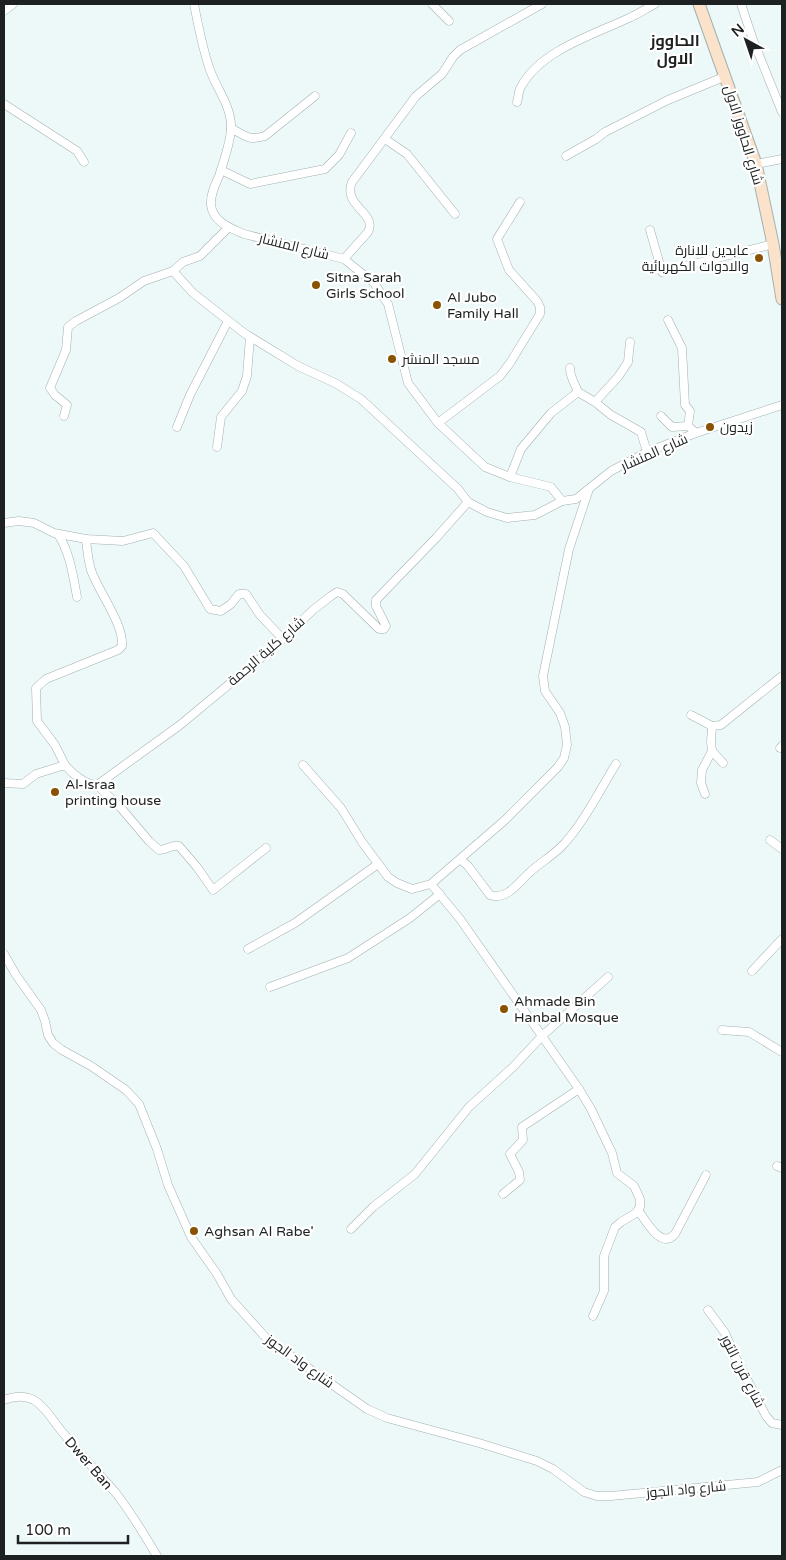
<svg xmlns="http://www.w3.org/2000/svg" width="786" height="1560" font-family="'Varela Round',Cairo,sans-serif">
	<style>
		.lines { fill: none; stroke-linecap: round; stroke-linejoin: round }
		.street-casing { stroke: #a4afb0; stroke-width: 9 }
		.secondary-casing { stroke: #a4afb0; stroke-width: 13 }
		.street { stroke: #fff; stroke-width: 8 }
		.secondary { stroke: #fae3ca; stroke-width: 11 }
		.poi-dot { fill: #8a5304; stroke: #fff; stroke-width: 2 }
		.labels { text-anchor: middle; stroke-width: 4.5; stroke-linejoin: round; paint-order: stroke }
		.street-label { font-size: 14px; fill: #1d2121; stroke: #fff }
		.poi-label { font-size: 14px; fill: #1d2121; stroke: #fff; text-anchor: start }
		.quarter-label { font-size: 16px; font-weight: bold; fill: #1d2121; stroke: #fff }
	</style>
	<rect width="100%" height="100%" fill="#edf8f9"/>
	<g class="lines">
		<defs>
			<g id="street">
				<path d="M194 4C198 25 202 46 209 67 215 87 232 106 231 128 231 140 223 164 219 176 215 185 210 195 211 205 213 222 230 228 244 234L344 259 374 283 388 304 408 383 438 423 485 467 510 477 551 487 562 501 576 499 611 471 647 452 696 433 782 405"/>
				<polyline points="432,4 449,21"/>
				<polyline points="741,4 753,40 782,112"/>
				<polyline points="4,11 13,4"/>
				<path d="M517 102C519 97 518 91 521 87 540 50 596 34 631 17 640 13 647 8 655 4"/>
				<polyline points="4,104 77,151 84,162"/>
				<path d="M231 128C245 136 249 141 265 136L315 96"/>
				<polyline points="385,139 407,154 455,214"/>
				<polyline points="566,156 596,139 605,132 668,100 726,76"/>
				<polyline points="756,164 782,159"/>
				<polyline points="221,170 250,184 325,169 339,155 351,133"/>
				<polyline points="650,230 662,272 773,244"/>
				<path d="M344 259 368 232C378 213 342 206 352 182L416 96 442 74 453 57 460 50 542 4"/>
				<polyline points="173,271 193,293 244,333 298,366 335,383 361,399 458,489 468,502 487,512 507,518 535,515 562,501"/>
				<polyline points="668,320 682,348 685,405 690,411 688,426 696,433"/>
				<path d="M570 368C570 378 575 383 578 392"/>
				<polyline points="595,402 618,377 628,362 630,342"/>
				<polyline points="64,416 67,405 55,395 50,388 66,350 68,327 76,321 119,298 144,281 173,271 183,262 200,256 228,228"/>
				<polyline points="661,416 672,427 688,426"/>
				<polyline points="438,423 500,376 510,363 540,314 540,307 537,301 509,270 497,239 520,202"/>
				<polyline points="177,427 190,395 228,321"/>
				<polyline points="217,447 221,417 242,391 247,376 250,337"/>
				<polyline points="510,477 521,449 551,413 578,392 595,402 611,415 641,432 647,452"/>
				<polyline points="4,523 19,521 34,523 54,533 86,539 123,541 153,533 184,566 210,609 221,611 231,604 239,594 246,594 260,615 283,639"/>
				<path d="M58 534C70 553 73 575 77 597"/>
				<polyline points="691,715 712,726"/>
				<polyline points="780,748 782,746"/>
				<polyline points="712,751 723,763"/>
				<path d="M65 765 55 745 37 721 36 688 46 679 118 650 122 646C124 624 98 591 91 570 88 560 87 549 86 539"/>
				<polyline points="303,765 341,808 362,842 388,877 397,883 412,889 431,884 505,820 558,767 564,758 567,745 565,727 560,713 545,691 543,676 569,549 589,489"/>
				<path d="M4 783 23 784 36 774 65 765C72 774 85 784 97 785L180 725 274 647 313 610 331 596 337 592 343 594 379 629H384L386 626 376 606V600L436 538 468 502"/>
				<path d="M97 785 121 808 149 841 159 850C167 850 172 844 179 846L197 867 213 890 266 848"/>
				<polyline points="705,794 701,783 702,770 712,751 711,742 712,726 721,725 782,676"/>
				<polyline points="770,840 782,849"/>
				<path d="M461 860 468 866 490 895C506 901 518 883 528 874 538 864 551 857 561 847 582 826 600 790 616 764"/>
				<polyline points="431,884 460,919 579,1089 591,1109 612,1153 617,1173 634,1186 640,1199 640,1207 636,1213 621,1222 615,1227 604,1256 604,1291 593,1316"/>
				<polyline points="248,949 295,923 378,864"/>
				<polyline points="4,954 16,975 41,1010 45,1021 48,1035 53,1043 62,1050 91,1066 126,1090 139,1104 157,1149 168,1185 191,1237 217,1274 231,1299 267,1339 367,1409 387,1418 479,1443 537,1461 553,1469 584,1492 597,1496 611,1496 758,1482 782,1470"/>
				<polyline points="752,971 782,939"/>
				<polyline points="270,987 348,958 410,918 440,894"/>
				<polyline points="722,1030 749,1032 782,1052"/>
				<polyline points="777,1166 782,1168"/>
				<polyline points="503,1194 520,1180 519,1172 510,1154 523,1140 522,1127 579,1089"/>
				<path d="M638 1210C646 1221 661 1250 675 1234L706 1175"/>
				<polyline points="351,1229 373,1207 415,1174 469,1107 513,1067 542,1036 608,977"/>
				<polyline points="708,1310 725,1333 736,1358 766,1416 772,1423 782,1425"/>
				<path d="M4 1400C14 1396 24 1395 34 1400 47 1408 54 1423 64 1434 80 1454 98 1473 115 1492 131 1512 144 1534 157 1556"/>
			</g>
			<polyline id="secondary" points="699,4 756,164 773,244 782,299"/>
		</defs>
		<use href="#street" class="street-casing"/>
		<use href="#secondary" class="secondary-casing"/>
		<use href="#street" class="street"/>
		<use href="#secondary" class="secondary"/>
	</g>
	<g class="poi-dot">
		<circle cx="759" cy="258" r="5"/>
		<circle cx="316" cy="285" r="5"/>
		<circle cx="437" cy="305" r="5"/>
		<circle cx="392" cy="359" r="5"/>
		<circle cx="710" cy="427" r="5"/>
		<circle cx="55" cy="792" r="5"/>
		<circle cx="504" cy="1009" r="5"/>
		<circle cx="194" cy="1231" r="5"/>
	</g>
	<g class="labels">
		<g class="street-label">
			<text transform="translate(744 135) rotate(73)" y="5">شارع الحاووز الاول</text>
			<text transform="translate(294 246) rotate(14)" y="5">شارع المنشار</text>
			<text transform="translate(654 452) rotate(-24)" y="5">شارع المنشار</text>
			<text transform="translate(266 651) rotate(-41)" y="5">شارع كلية الرحمة</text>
			<text transform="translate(300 1361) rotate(36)" y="5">شارع واد الجوز</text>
			<text transform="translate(743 1371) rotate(63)" y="5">شارع قرن التور</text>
			<text transform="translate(89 1463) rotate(49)" y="5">Dwer Ban</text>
			<text transform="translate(686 1489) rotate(-5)" y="5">شارع واد الجوز</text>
		</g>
		<g class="poi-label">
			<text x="749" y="255" text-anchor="end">عابدين للانارة<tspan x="749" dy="16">والادوات الكهربائية</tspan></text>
			<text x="326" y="282">Sitna Sarah<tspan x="326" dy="16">Girls School</tspan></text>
			<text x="447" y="302">Al Jubo<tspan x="447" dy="16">Family Hall</tspan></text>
			<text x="402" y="364">مسجد المنشر</text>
			<text x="720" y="432">زيدون</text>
			<text x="65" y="789">Al-Israa<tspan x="65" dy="16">printing house</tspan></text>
			<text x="514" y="1006">Ahmade Bin<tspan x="514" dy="16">Hanbal Mosque</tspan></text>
			<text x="204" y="1236">Aghsan Al Rabe'</text>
		</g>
		<g class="quarter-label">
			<text x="675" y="46">الحاووز<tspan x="675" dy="18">الاول</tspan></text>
		</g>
	</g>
	<rect width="786" height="1560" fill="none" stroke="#1d2121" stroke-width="10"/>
	<g transform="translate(746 40) rotate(320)" stroke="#ffffff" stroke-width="4" paint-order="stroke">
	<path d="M0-4L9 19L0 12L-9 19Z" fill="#1d2121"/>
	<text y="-8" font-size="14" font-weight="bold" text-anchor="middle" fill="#1d2121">N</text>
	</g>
	<path d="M18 1535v8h110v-8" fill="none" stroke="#1d2121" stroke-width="2.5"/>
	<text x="25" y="1535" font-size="15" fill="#1d2121" stroke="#ffffff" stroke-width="4" paint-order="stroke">100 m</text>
</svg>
